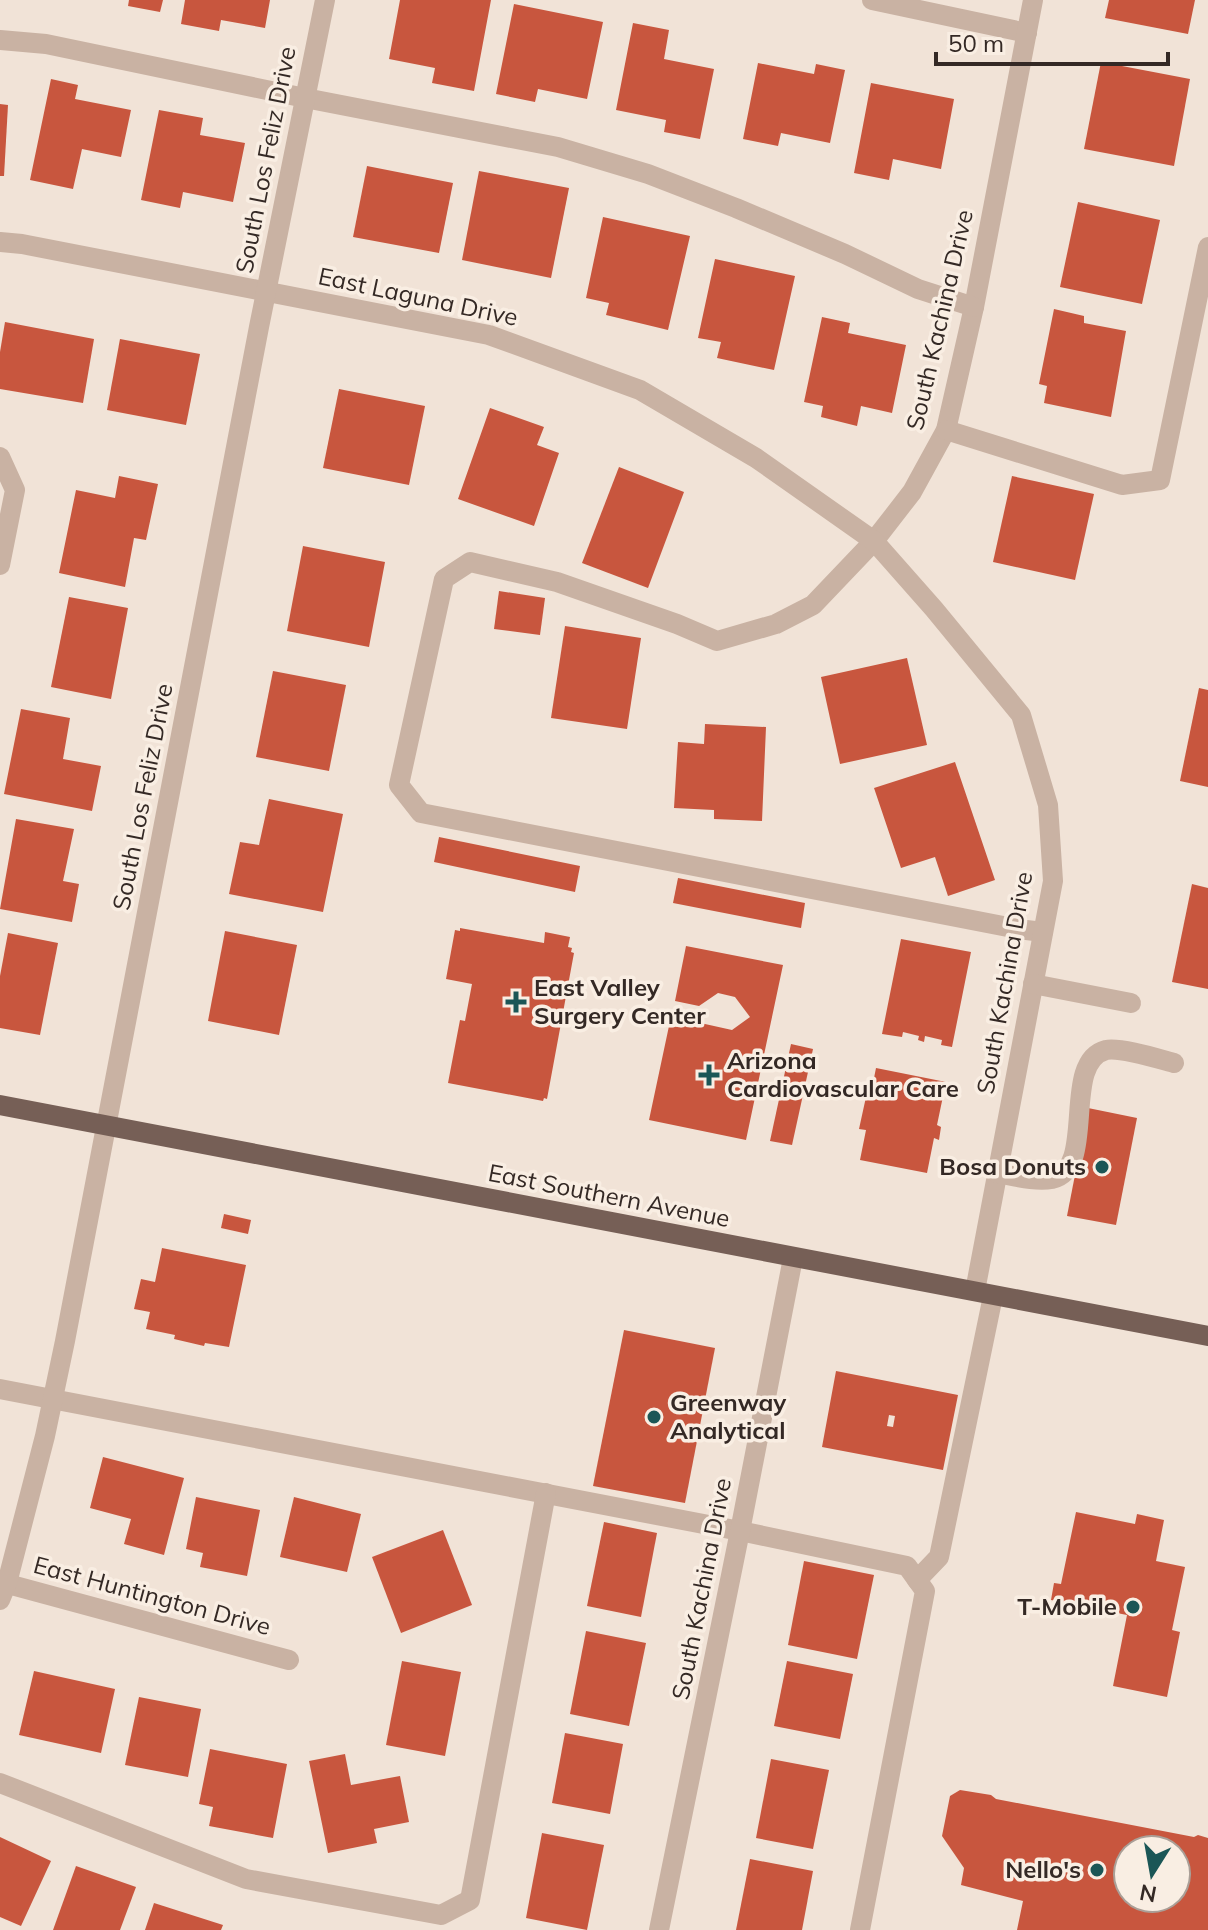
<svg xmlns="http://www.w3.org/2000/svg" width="1208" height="1930" font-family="Mulish,sans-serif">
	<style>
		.building { fill: #c8563e; fill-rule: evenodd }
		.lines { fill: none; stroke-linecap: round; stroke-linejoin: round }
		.minor { stroke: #c9b2a3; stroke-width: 20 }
		.major { stroke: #765f56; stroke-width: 20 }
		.poi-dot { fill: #1b5656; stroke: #f9eee3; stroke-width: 3 }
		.labels { text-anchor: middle; stroke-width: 7; stroke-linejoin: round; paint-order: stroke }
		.street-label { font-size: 24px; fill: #342925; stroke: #f9eee3 }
		.poi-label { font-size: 24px; font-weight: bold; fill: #342925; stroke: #f9eee3; text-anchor: start }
	</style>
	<rect width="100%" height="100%" fill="#f1e3d7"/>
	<g class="building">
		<polygon points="129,0 163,0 160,12 128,6"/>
		<polygon points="185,0 270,0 265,28 221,20 219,31 181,24"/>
		<polygon points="400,0 491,0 474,91 432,83 435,68 389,59"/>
		<polygon points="1109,0 1195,0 1188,34 1105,18"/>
		<polygon points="514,4 603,22 587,99 538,89 535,102 496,94"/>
		<polygon points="633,23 669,30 664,59 714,69 700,139 664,132 666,120 616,110"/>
		<polygon points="1101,62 1190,79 1174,166 1084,149"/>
		<polygon points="758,63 814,74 816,64 845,70 830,143 781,133 778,146 743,139"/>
		<polygon points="51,79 78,85 75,99 131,110 121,157 82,149 73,189 30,180"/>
		<polygon points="871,83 954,99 941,169 893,159 889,180 854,173"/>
		<polygon points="0,104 8,105 4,176 0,176"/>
		<polygon points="159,110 203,118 200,135 245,143 233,202 183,192 180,208 141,200"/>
		<polygon points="367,166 453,183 439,253 353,237"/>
		<polygon points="479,171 569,188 551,278 462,260"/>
		<polygon points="1078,202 1160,220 1142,304 1060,287"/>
		<polygon points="603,217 690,236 668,330 606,315 609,303 586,298"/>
		<polygon points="715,259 795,276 774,370 717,358 721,342 698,338"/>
		<polygon points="1054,309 1084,316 1084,323 1126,331 1111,417 1044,403 1047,386 1039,384"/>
		<polygon points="822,317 850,323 848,333 906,345 892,413 861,406 857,426 821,417 823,406 804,402"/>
		<polygon points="5,322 94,339 83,403 0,389 0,352"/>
		<polygon points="120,339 200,354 186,425 107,410"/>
		<polygon points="339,389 425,406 409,485 323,468"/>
		<polygon points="490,408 544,427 537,445 559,453 534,526 458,499"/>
		<polygon points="619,467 684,492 648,588 582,563"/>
		<polygon points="119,476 158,484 146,540 134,538 125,587 59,573 76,490 115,498"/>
		<polygon points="1012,476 1094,494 1075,580 993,562"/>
		<polygon points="303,546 385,562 369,647 287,631"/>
		<polygon points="499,591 545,598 540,635 494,629"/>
		<polygon points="69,597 128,608 111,699 51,687"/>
		<polygon points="565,626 641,638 627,729 551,718"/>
		<polygon points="907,658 927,745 840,764 821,677"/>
		<polygon points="273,671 346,685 329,771 256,757"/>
		<polygon points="1199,688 1208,690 1208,787 1180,781"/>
		<polygon points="21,709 70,718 63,759 101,766 92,811 4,794"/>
		<polygon points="705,724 766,727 762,821 714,819 714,810 674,808 678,742 704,744"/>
		<polygon points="955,762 995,880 948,896 935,857 901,868 874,788"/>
		<polygon points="269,799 343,814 323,912 229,894 240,842 259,845"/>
		<polygon points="16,819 74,829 63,881 79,884 72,922 0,909"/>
		<polygon points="439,837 580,866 575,892 434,862"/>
		<polygon points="678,878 805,903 801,928 673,903"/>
		<polygon points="1192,884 1208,888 1208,989 1172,982"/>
		<polygon points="460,928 544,943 545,932 570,937 568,947 572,948 571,952 574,953 547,1099 544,1098 543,1101 448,1083 460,1020 465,1021 472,984 446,979 455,930 460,931"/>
		<polygon points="225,931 297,945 279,1035 208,1021"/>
		<polygon points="8,933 58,943 40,1035 0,1028 0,976"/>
		<polygon points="901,939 971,952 952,1047 941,1045 942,1040 925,1036 924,1042 918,1040 919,1036 903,1032 902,1037 882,1034"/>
		<polygon points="686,946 783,965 746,1140 649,1120 669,1026 677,1027 687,1020 732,1030 750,1017 735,997 718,993 699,1006 675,1001"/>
		<polygon points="791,1044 813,1049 792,1145 770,1141"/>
		<polygon points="876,1068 946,1082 937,1125 941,1127 939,1140 934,1138 927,1173 860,1160 866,1130 859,1129 866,1097 870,1098"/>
		<polygon points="1088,1108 1137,1118 1116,1225 1067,1216"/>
		<polygon points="224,1214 251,1220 248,1234 221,1228"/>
		<polygon points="162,1248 246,1265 229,1347 205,1343 204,1346 174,1339 175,1335 146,1329 150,1312 134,1309 141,1279 155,1282"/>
		<polygon points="624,1330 715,1348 685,1503 593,1486"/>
		<path d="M836 1371 958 1395 943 1470 822 1447ZM889 1415 895 1416 893 1427 887 1426Z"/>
		<polygon points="103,1457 184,1478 164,1555 124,1544 131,1519 90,1508"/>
		<polygon points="196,1497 260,1510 247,1576 200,1567 203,1553 186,1549"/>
		<polygon points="294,1497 361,1514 347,1572 280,1557"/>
		<polygon points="1076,1512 1135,1524 1137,1514 1164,1520 1156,1561 1185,1567 1172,1630 1180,1632 1167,1697 1113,1686 1127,1615 1051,1600 1054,1583 1061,1584"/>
		<polygon points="604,1522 657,1533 641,1617 587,1606"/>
		<polygon points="443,1530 472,1605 401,1633 372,1557"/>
		<polygon points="804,1561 874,1575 857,1659 788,1645"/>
		<polygon points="586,1631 646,1643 629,1726 570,1714"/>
		<polygon points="402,1661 461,1672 445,1756 386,1745"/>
		<polygon points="787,1661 853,1674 840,1739 774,1726"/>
		<polygon points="34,1671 115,1689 101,1753 19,1735"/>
		<polygon points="139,1697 201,1709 188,1777 125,1765"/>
		<polygon points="565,1733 623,1744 610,1814 552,1803"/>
		<polygon points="210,1749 287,1764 273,1838 209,1826 213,1807 199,1804"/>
		<polygon points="345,1754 351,1785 400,1776 409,1822 374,1829 377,1843 328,1853 309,1761"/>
		<polygon points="771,1759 829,1770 813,1849 756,1838"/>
		<path d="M960 1790 991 1795 996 1799 1194 1837 1198 1835 1208 1838V1930H1017L1023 1901 961 1885 964 1868 942 1836 950 1796ZM1128 1850H1176V1898H1128Z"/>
		<polygon points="542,1833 604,1845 587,1930 526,1918"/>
		<polygon points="0,1837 51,1861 21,1926 0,1917"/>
		<polygon points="750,1859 813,1871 802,1930 736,1930"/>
		<polygon points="76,1866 136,1887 120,1930 53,1930"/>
		<polygon points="154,1903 223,1925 221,1930 145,1930"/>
	</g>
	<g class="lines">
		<g class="minor">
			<polyline points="872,0 1027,33"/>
			<polyline points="1033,0 974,307 946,430 912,492 874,541 813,605 776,624 717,641 677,624 557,582 470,562 444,579 399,785 421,813 1018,929 1043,932"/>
			<polyline points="0,40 46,44 305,98 558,147 648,174 736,208 845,254 918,289 974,307"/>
			<polyline points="0,242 22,244 489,335 640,390 756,458 874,541 934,609 1021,715 1048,805 1053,881 975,1291"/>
			<polyline points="946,430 1122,485 1160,480 1208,247"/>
			<polyline points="0,457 15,490 0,565"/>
			<polyline points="1033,984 1131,1003"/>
			<path d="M997 1173C1014 1176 1035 1182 1052 1179 1098 1169 1060 1062 1106 1050 1120 1047 1159 1059 1174 1063"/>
			<polyline points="0,1389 740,1531 907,1566 925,1591 860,1930"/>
			<polyline points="917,1580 939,1557 993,1296"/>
			<polyline points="0,1582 289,1660"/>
			<polyline points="0,1600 7,1583 45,1436 65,1341 259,327 325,0"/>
			<polyline points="0,1783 246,1879 441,1915 470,1900 546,1493"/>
			<polyline points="659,1930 740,1531 793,1258"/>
		</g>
		<polyline class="major" points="0,1105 1208,1336"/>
	</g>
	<g class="poi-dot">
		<path d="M512 990h8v8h8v8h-8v8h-8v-8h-8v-8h8z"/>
		<path d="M705 1063h8v8h8v8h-8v8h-8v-8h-8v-8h8z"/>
		<circle cx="1102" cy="1167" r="8"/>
		<circle cx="654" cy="1417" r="8"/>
		<circle cx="1133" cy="1607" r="8"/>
		<circle cx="1097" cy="1870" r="8"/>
	</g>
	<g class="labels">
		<g class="street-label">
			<text transform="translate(266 160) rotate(-79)" y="8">South Los Feliz Drive</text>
			<text transform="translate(418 297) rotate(12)" y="8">East Laguna Drive</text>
			<text transform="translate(940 320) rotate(-77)" y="8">South Kachina Drive</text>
			<text transform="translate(143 797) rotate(-79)" y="8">South Los Feliz Drive</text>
			<text transform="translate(1005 983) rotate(-80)" y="8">South Kachina Drive</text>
			<text transform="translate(609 1196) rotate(11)" y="8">East Southern Avenue</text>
			<text transform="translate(702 1589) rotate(-79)" y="8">South Kachina Drive</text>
			<text transform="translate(152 1596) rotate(15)" y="8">East Huntington Drive</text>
		</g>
		<g class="poi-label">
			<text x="534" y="996">East Valley<tspan x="534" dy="28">Surgery Center</tspan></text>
			<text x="727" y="1069">Arizona<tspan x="727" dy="28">Cardiovascular Care</tspan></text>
			<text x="1086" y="1175" text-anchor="end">Bosa Donuts</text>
			<text x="670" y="1411">Greenway<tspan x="670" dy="28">Analytical</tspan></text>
			<text x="1117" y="1615" text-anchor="end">T-Mobile</text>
			<text x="1081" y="1878" text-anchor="end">Nello's</text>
		</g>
	</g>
	<g transform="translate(1152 1874) rotate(191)"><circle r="38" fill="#f9eee3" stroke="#aa9f97" stroke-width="2"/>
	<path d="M0-6L14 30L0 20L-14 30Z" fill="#1b5656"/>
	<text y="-12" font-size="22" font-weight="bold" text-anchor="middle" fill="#342925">N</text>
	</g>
	<path d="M936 52v12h232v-12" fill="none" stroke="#342925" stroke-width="4"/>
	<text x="948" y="52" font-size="24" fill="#342925" stroke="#f9eee3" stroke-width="6" paint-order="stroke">50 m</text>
</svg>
